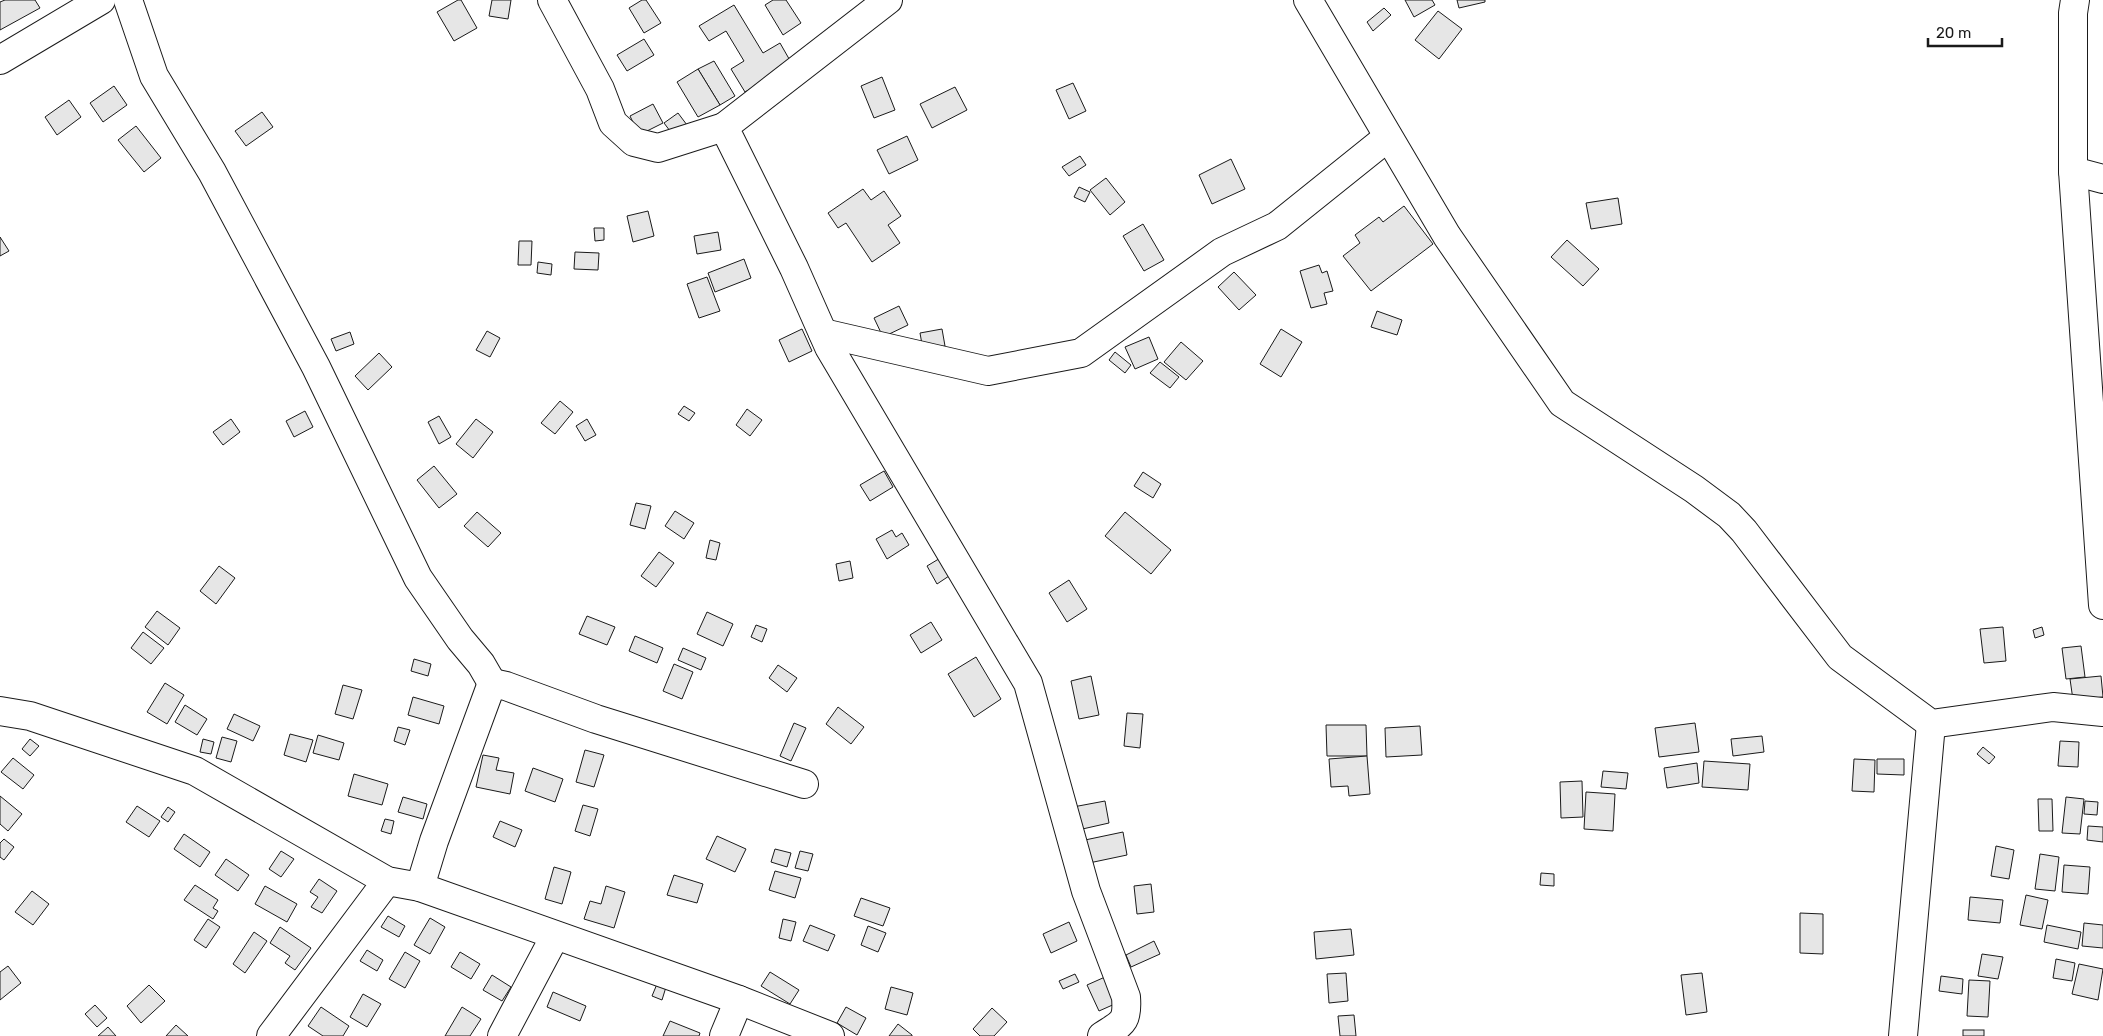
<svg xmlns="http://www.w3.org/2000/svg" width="2103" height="1036" font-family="Rubik,sans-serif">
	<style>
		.building { fill: #e6e6e6; stroke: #1a1a1a }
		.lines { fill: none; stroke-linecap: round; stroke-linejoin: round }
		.minor-casing { stroke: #1a1a1a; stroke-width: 30 }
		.minor { stroke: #fff; stroke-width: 28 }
	</style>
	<rect width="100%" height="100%" fill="#fff"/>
	<g class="building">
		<polygon points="5,0 35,0 40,8 0,30 0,2"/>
		<polygon points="458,0 461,0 477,28 454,41 437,12"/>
		<polygon points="492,0 511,0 508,19 489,16"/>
		<polygon points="642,0 646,0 661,23 644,33 629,8"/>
		<polygon points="773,0 786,0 801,23 783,35 765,5"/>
		<polygon points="1405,0 1432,0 1435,5 1414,17"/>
		<polygon points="1457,0 1485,0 1485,2 1459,8"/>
		<polygon points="734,5 763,53 780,43 792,64 745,92 731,69 744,61 726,31 709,41 699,26"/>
		<polygon points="1384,8 1391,15 1373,31 1367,22"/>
		<polygon points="1438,11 1462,29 1439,59 1415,40"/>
		<polygon points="644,39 654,55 627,71 617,55"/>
		<polygon points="714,61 735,96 720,105 698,69"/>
		<polygon points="698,69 720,105 698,117 677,82"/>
		<polygon points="882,77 895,110 874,118 861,86"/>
		<polygon points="1073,83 1086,111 1069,119 1056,90"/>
		<polygon points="114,86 127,105 103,122 90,103"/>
		<polygon points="955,87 967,110 932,128 920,104"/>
		<polygon points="69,100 81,117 57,135 45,117"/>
		<polygon points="653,104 663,123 639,135 630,116"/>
		<polygon points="262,112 273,127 246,146 235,131"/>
		<polygon points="678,113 687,125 673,135 664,123"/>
		<polygon points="136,126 161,158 144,172 118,140"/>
		<polygon points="907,136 918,160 889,174 877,150"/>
		<polygon points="1080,156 1086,165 1069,176 1062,167"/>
		<polygon points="1231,159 1245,189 1212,204 1199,175"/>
		<polygon points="1106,178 1125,202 1110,215 1090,190"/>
		<polygon points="1079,187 1090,192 1085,202 1074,197"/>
		<polygon points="863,189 871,200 884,191 901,216 888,225 900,243 872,262 846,223 838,228 828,213"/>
		<polygon points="1618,198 1622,224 1591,229 1586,203"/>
		<polygon points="1404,206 1433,244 1371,291 1343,256 1360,243 1355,235 1379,217 1383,222"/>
		<polygon points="648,211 654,236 633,242 627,216"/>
		<polygon points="1143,224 1164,260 1144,271 1123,236"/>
		<polygon points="594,228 604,228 604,240 595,241"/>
		<polygon points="718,232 721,250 697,254 694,236"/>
		<polygon points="0,237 9,251 0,256"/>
		<polygon points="1567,240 1599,269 1583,286 1551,257"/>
		<polygon points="519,241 532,241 531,265 518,265"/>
		<polygon points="575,252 599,253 598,270 574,269"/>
		<polygon points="744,259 751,278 715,292 708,273"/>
		<polygon points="538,262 552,264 551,275 537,273"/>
		<polygon points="1319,265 1322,273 1327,271 1333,291 1324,293 1327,304 1311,308 1300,271"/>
		<polygon points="1234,272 1256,295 1239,310 1218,287"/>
		<polygon points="707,277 720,311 699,318 687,284"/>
		<polygon points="899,306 908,325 883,337 874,318"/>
		<polygon points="1377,311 1402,320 1397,335 1371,327"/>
		<polygon points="802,329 812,351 789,362 779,340"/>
		<polygon points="942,329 945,346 923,350 920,333"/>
		<polygon points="1281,329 1302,342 1281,377 1260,364"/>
		<polygon points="487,331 500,338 490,357 476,350"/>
		<polygon points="350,332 354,344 336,351 331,339"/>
		<polygon points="1149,337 1158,359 1135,369 1125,347"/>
		<polygon points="1181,342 1203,361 1186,380 1164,362"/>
		<polygon points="1115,352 1131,365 1125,373 1109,360"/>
		<polygon points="379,353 392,367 368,390 355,376"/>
		<polygon points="1160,362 1179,377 1170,388 1150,373"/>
		<polygon points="560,401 573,412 555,434 541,423"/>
		<polygon points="684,406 695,413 689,421 678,414"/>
		<polygon points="747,409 762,420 750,436 736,425"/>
		<polygon points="305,411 313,427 294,437 286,421"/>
		<polygon points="439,416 451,437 439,444 428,422"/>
		<polygon points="231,419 240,432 223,445 213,432"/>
		<polygon points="476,419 493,432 473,458 456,444"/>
		<polygon points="587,419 596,435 585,441 576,426"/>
		<polygon points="434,466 457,494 439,508 417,480"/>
		<polygon points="884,471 893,487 870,501 860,485"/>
		<polygon points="1143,472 1161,484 1153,498 1134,486"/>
		<polygon points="636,503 651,506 645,529 630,525"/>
		<polygon points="675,511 694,523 684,539 665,526"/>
		<polygon points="477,512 501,533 488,547 464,526"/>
		<polygon points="1125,512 1171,550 1151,574 1105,536"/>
		<polygon points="892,530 896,537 902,533 909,545 887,559 876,539"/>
		<polygon points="710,540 720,543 716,560 706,558"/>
		<polygon points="659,552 674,563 656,587 641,576"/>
		<polygon points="942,557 952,574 937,584 927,566"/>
		<polygon points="850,561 853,578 839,581 836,564"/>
		<polygon points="219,566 235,578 216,604 200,591"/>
		<polygon points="1069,580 1087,609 1067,622 1049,593"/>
		<polygon points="157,611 180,628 168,645 145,627"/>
		<polygon points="707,612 733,624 723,646 697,634"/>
		<polygon points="587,616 615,627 607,645 579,634"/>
		<polygon points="931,622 942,640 921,653 910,635"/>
		<polygon points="756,625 767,629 762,642 751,637"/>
		<polygon points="2003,627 2006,661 1984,663 1980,629"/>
		<polygon points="2042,627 2044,635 2035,638 2033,630"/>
		<polygon points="143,632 164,648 151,664 131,648"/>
		<polygon points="635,636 663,648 657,663 629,651"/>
		<polygon points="2081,646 2085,677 2066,679 2062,648"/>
		<polygon points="683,648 706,658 701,670 678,660"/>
		<polygon points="976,657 1001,699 974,717 948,674"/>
		<polygon points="414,659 431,664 428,676 411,671"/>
		<polygon points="674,664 693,672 682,699 663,691"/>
		<polygon points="778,665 797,678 787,692 769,678"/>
		<polygon points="1091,676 1099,715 1079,719 1071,681"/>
		<polygon points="2101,676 2103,697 2073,700 2070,679"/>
		<polygon points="165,683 184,695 167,724 147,712"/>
		<polygon points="343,685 362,690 353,719 335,714"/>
		<polygon points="413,697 444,706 439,724 408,715"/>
		<polygon points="185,705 207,719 197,735 175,722"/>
		<polygon points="838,707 864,727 851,744 826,724"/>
		<polygon points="1127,713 1143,714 1140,748 1124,746"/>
		<polygon points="234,714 260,726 253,741 227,729"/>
		<polygon points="794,723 806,728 791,761 780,756"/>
		<polygon points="1695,723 1699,752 1659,757 1655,728"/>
		<polygon points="1326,725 1366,725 1367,756 1327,756"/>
		<polygon points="1420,726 1422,755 1386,757 1385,728"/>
		<polygon points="398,727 410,730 405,745 394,741"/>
		<polygon points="290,734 313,740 306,762 284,755"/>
		<polygon points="318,735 344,743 339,760 313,753"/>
		<polygon points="1762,736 1764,752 1733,756 1731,739"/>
		<polygon points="222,737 237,741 231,762 216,758"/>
		<polygon points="30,739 39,746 30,756 22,749"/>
		<polygon points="203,739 214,742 211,754 200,752"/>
		<polygon points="2060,741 2079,742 2078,767 2058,766"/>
		<polygon points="1983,747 1995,757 1989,764 1977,754"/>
		<polygon points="585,750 604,755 594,787 576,782"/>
		<polygon points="483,755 499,758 496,770 514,773 510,794 476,787"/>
		<polygon points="1367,756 1370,794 1349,796 1348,786 1331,787 1329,759"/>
		<polygon points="13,758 34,775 23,789 1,772"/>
		<polygon points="1854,759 1875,760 1874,792 1852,791"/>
		<polygon points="1877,759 1904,759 1904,775 1877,774"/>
		<polygon points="1704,761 1750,764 1748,790 1702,787"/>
		<polygon points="1697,763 1699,783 1667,788 1664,768"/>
		<polygon points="533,768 563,779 555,802 525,791"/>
		<polygon points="1603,771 1628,773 1626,789 1601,787"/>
		<polygon points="354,774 388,784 382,805 348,796"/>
		<polygon points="1582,781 1583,817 1561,818 1560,782"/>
		<polygon points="1586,792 1615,794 1613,831 1584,829"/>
		<polygon points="0,796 22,814 8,831 0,824"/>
		<polygon points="403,797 427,804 423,819 398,812"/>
		<polygon points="2066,797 2084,799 2080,834 2062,833"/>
		<polygon points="2038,799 2052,799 2053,831 2039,831"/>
		<polygon points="1105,801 1109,823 1078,830 1073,807"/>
		<polygon points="2085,801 2098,802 2097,815 2084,814"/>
		<polygon points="583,805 598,809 590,836 575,831"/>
		<polygon points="137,806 160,821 149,837 126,822"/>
		<polygon points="168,807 175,812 168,822 161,817"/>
		<polygon points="385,819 394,821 391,834 381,831"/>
		<polygon points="500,821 522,830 515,847 493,837"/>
		<polygon points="2088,826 2103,827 2103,842 2087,840"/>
		<polygon points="1123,832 1127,855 1089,863 1085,840"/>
		<polygon points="184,834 210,852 200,867 174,849"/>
		<polygon points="717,836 746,849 735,872 706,859"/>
		<polygon points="4,839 14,847 4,860 0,857 0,843"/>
		<polygon points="1996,846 2014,850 2009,879 1991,876"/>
		<polygon points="775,849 791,853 787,867 771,862"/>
		<polygon points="281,851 294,859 281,877 269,869"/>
		<polygon points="800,851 813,854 808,871 795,868"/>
		<polygon points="2040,854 2059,857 2055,891 2035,889"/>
		<polygon points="226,859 249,875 238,891 215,875"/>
		<polygon points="2064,865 2090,867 2088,894 2062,892"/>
		<polygon points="554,867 571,872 562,904 545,899"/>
		<polygon points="775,871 801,878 795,898 769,890"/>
		<polygon points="1541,873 1554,874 1554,886 1540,885"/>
		<polygon points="674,875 703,884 697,903 667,895"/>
		<polygon points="319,879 337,891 322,913 311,907 318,897 310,892"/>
		<polygon points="1151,884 1154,912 1137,914 1134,886"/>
		<polygon points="195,885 218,900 213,908 218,911 213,919 184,900"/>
		<polygon points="265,886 297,904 287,922 255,904"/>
		<polygon points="606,886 625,892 614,928 584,919 590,901 601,904"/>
		<polygon points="32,891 49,904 33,925 15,912"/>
		<polygon points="2026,895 2048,900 2042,929 2020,925"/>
		<polygon points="1970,897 2003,900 2000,923 1968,920"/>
		<polygon points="861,898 890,908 883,926 854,916"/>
		<polygon points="1800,913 1823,914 1823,954 1800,953"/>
		<polygon points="388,916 405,926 399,937 381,927"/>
		<polygon points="430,918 445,927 430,954 414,945"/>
		<polygon points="208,919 220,927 206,948 194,940"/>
		<polygon points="783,919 796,922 791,941 779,938"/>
		<polygon points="1069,922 1077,941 1051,953 1043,934"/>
		<polygon points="2084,923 2103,925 2103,948 2082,946"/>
		<polygon points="810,925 835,935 828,951 803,941"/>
		<polygon points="2047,925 2081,932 2078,949 2044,942"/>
		<polygon points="868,926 886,933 878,952 861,945"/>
		<polygon points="280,927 311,948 295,970 285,963 290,956 270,943"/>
		<polygon points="1351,929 1354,955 1316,959 1314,932"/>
		<polygon points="254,932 267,941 245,973 233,964"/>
		<polygon points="1154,941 1160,954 1131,967 1126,955"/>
		<polygon points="367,950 383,960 377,971 360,961"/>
		<polygon points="405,952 420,961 405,988 389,979"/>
		<polygon points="460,952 480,964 471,979 451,967"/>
		<polygon points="1982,954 2003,957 1998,979 1978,976"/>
		<polygon points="2056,959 2075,963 2072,981 2053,978"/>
		<polygon points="2079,964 2103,969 2098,1000 2072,994"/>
		<polygon points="8,966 21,983 0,1000 0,972"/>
		<polygon points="770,972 799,990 790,1004 761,986"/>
		<polygon points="1346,973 1348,1001 1329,1003 1327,974"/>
		<polygon points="1702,973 1707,1012 1686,1015 1681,975"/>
		<polygon points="1075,974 1079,982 1063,989 1059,981"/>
		<polygon points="492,975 511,987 502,1001 483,990"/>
		<polygon points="1941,976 1963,979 1962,994 1939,991"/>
		<polygon points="1105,977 1117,1003 1099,1011 1087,985"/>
		<polygon points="1969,980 1990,981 1988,1017 1967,1016"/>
		<polygon points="657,984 666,987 662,1000 652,996"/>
		<polygon points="149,985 165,1001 141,1023 127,1006"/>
		<polygon points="891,987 913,993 907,1015 885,1009"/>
		<polygon points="553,992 586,1006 580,1021 547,1007"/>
		<polygon points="363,994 381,1004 367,1027 350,1017"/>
		<polygon points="95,1005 107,1018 97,1027 85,1014"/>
		<polygon points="321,1007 349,1026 343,1036 323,1036 308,1026"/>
		<polygon points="462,1007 481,1019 470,1036 445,1036"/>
		<polygon points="846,1007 866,1018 857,1035 837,1023"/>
		<polygon points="992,1008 1007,1022 994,1036 980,1036 973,1029"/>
		<polygon points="1354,1015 1356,1036 1340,1036 1338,1016"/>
		<polygon points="670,1021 700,1033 699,1036 663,1036"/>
		<polygon points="898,1024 912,1035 912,1036 889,1036"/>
		<polygon points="176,1025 188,1036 166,1036"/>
		<polygon points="108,1027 116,1036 98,1036"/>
		<rect x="1963" y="1030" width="21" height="6"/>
	</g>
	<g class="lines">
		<defs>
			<g id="minor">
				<polyline points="128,0 154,76 212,172 316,367 418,578 460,639 481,664 492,683"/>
				<polyline points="552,0 600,89 613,123 634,142 658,148 724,127"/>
				<path d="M888 0 724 127 794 268 829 347 1028 683 1086 891 1126 997C1128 1023 1122 1023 1102 1036"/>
				<polyline points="1308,0 1447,236 1562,403 1694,489 1729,515 1744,531 1840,657 1931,724 2053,707 2103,712"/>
				<polyline points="2075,0 2073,13 2073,171 2103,605"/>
				<polyline points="0,60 101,0"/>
				<polyline points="2073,171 2103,179"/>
				<polyline points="823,333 988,371 1081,353 1222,252 1277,226 1388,137"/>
				<polyline points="0,711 30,716 195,771 387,881 420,887 739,1000 830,1036"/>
				<polyline points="420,887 434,841 492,683 506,686 596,719 804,784"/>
				<polyline points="271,1036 387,881"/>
				<polyline points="502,1036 555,936"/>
				<polyline points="724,1036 739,1000"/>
				<polyline points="1903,1036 1931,724"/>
			</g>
		</defs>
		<use href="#minor" class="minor-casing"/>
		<use href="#minor" class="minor"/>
	</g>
	<path d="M1928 38v8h74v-8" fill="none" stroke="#1a1a1a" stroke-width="2.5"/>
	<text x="1936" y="38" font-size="15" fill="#1a1a1a" stroke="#ffffff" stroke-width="4" paint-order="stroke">20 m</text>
</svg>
